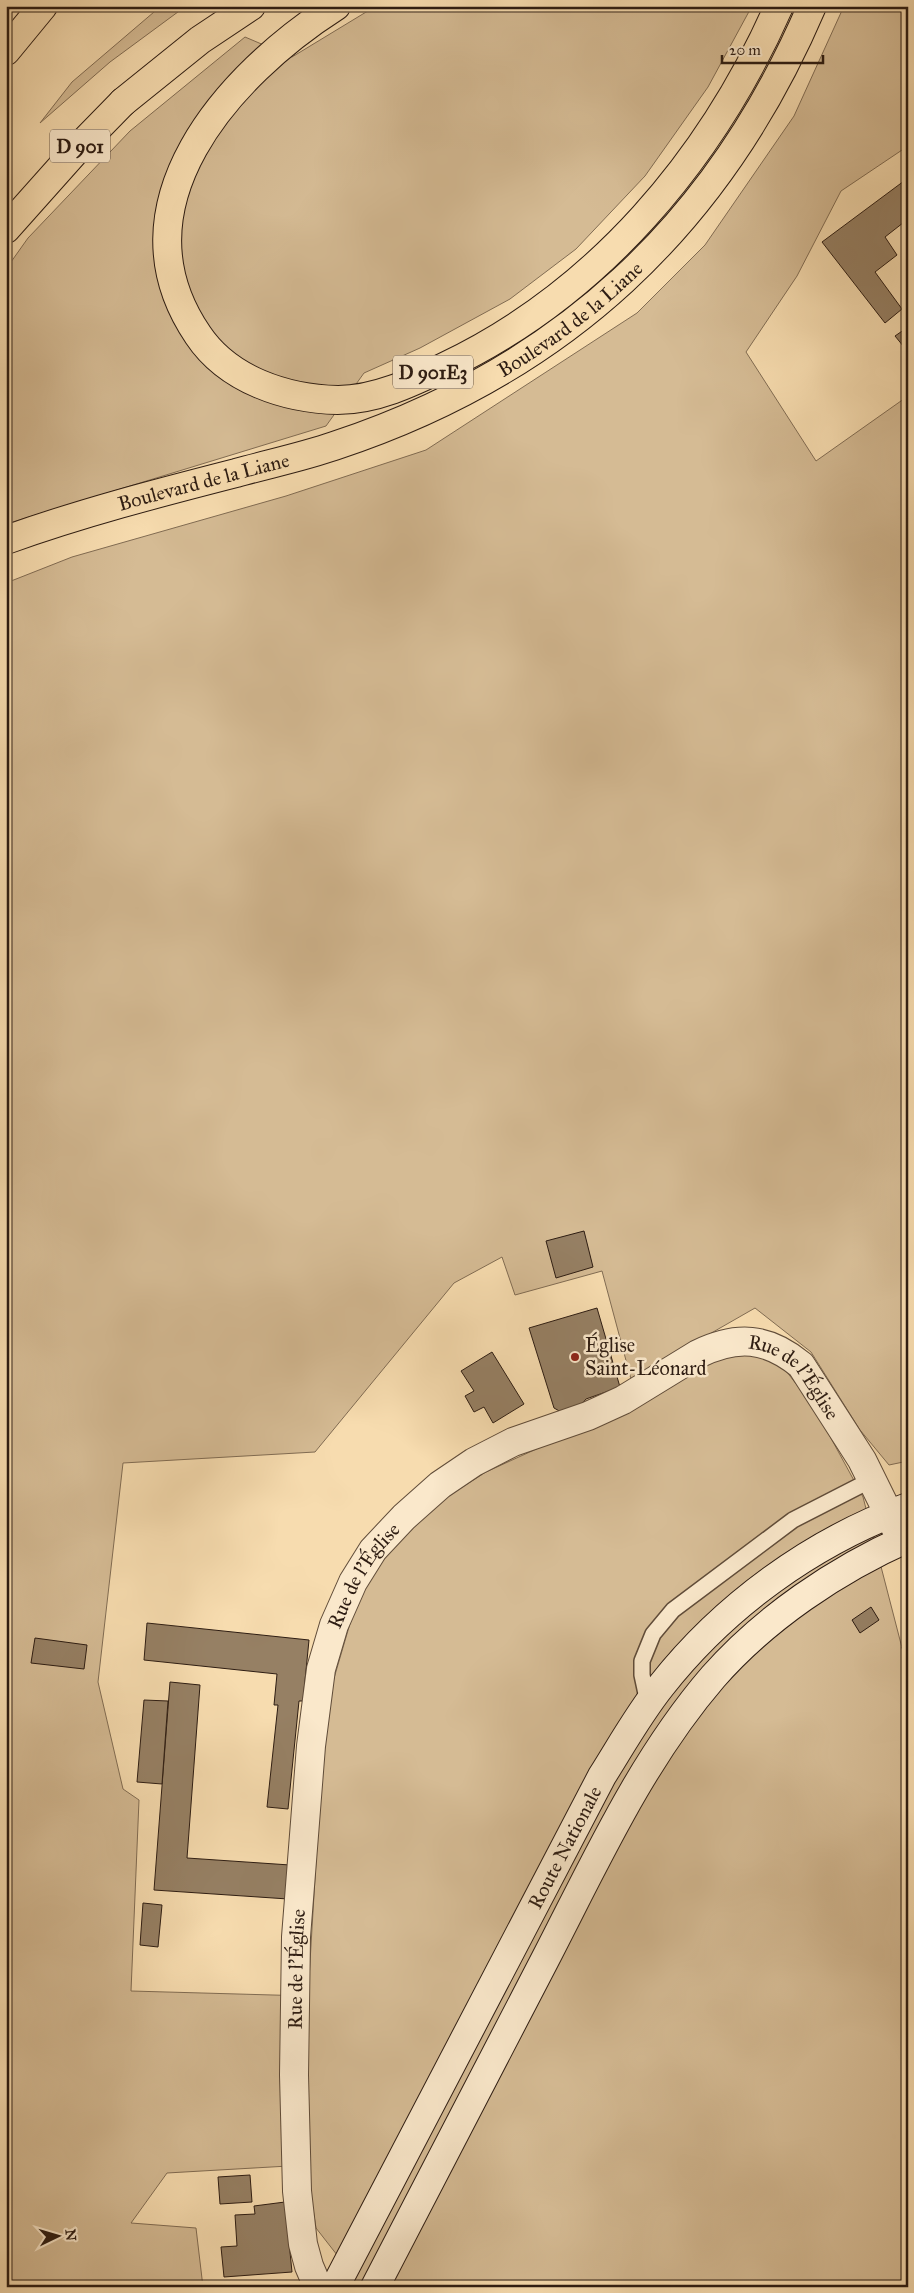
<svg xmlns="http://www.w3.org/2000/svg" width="914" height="2293" font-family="'IM FELL Great Primer',serif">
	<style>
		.green { fill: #d5bb94; stroke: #816c53 }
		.building { fill: #968064; stroke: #2d1c12 }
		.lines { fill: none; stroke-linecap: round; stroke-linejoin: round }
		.service-casing { stroke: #604c39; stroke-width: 18 }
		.minor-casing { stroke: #604c39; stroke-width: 30 }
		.secondary-casing { stroke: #2d1c12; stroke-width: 30 }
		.primary-casing { stroke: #2d1c12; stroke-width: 30 }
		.trunk-casing { stroke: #2d1c12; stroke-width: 30 }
		.service { stroke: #fae8cb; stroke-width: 15 }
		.minor { stroke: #fae8cb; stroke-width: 28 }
		.secondary { stroke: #fae8cb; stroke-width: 28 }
		.primary { stroke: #f7dcaf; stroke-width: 28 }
		.trunk { stroke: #f7dcaf; stroke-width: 28 }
		.poi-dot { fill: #8f2418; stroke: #fae8cb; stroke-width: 2 }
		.labels { text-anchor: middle; stroke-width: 5; stroke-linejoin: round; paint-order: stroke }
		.shield { fill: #fae8cb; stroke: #6a594a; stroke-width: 1 }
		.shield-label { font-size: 19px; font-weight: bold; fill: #2d1c12 }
		.street-label { font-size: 20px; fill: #2d1c12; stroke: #fae8cb }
		.poi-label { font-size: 20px; fill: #2d1c12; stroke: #fae8cb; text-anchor: start }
	</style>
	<rect width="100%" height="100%" fill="#f7dcaf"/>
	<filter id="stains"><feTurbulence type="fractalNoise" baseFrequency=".004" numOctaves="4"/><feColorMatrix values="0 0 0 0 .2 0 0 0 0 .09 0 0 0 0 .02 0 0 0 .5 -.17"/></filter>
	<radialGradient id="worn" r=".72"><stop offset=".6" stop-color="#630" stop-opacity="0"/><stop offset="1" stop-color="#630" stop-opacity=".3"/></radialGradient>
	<g class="green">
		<polygon points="161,6 186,6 110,62 40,123 72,82"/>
		<polygon points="376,6 752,6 708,87 645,176 576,249 510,299 420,348 364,373 326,426 6,524 6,269 28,238 130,131 245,37 292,57"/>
		<polygon points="844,6 908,6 908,146 841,191 797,276 746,352 816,461 908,396 908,1461 889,1465 860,1430 811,1352 755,1308 631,1379 602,1271 515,1295 502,1257 454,1283 315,1452 123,1463 98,1682 123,1789 139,1800 131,1991 308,1996 325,1709 361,1586 426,1510 486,1472 602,1419 706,1359 742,1348 776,1358 814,1407 863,1497 908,1671 908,2287 358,2287 348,2269 316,2228 306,2165 167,2173 131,2223 196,2228 203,2287 6,2287 6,583 72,557 286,496 426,450 637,313 705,245 794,116"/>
	</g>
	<g class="building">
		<polygon points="904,181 908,186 908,219 885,237 897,255 875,272 902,309 885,323 822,242"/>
		<polygon points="908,327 908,352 895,336"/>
		<polygon points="584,1231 593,1267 556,1278 546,1241"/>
		<polygon points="597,1308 620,1387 586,1399 576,1411 563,1413 554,1408 529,1328"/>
		<polygon points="492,1352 524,1404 493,1423 484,1407 474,1412 465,1396 474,1391 461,1371"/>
		<polygon points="871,1607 879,1620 860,1633 852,1620"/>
		<polygon points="147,1623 309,1640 303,1701 299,1701 288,1809 267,1807 278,1705 274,1705 277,1674 144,1660"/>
		<polygon points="10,1633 9,1675 6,1675 6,1634"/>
		<polygon points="35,1638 87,1645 84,1669 31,1663"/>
		<polygon points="908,1645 908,1671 902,1647"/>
		<polygon points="170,1682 200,1685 187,1858 290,1865 288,1899 154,1890"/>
		<polygon points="144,1700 168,1701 162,1784 137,1782"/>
		<polygon points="143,1903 162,1905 158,1947 140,1945"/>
		<polygon points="250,2175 252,2202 220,2204 218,2177"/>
		<polygon points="285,2202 292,2272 224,2277 221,2247 237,2246 235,2215 255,2214 254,2206"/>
	</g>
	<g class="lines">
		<defs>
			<polyline id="service" points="648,1703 642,1675 642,1661 653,1634 673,1610 793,1520 873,1479"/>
			<g id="minor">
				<path id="s1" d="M318 2287 309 2266 303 2244 297 2191 294 2075 296 1937 311 1746 321 1669 334 1625 353 1582 373 1550 404 1517 440 1485 474 1462 513 1442 588 1416 623 1400 698 1354C737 1335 767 1337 801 1365L862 1460 902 1541"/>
			</g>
			<g id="secondary">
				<path id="s2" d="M335 2287 602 1776C621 1746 638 1715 661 1686 724 1606 812 1542 908 1507"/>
				<path d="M375 2287C430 2182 484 2077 538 1973 591 1872 638 1764 713 1677 765 1618 836 1570 908 1538"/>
			</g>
			<g id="primary">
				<polyline points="6,51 43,6"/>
				<polyline points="6,229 80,146 123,102"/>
				<path id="s3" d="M6 540C81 513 158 493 236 473 268 464 302 457 334 446 561 371 718 226 812 6"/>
			</g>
			<g id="trunk">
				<path d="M336 6C228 75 110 206 198 335 228 380 286 399 338 400 375 400 411 383 444 367 598 294 711 160 779 6"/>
				<polyline points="123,102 200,40 251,6"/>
			</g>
		</defs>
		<use href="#service" class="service-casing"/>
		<use href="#minor" class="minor-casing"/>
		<use href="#secondary" class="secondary-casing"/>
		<use href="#primary" class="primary-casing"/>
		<use href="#trunk" class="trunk-casing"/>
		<use href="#service" class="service"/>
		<use href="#minor" class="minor"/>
		<use href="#secondary" class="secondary"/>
		<use href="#primary" class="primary"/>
		<use href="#trunk" class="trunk"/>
	</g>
	<circle class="poi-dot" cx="575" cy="1357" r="5"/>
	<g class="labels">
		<g class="shield">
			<rect x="50" y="129.5" width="60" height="33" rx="4"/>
			<rect x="393" y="355.5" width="80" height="33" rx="4"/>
		</g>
		<g class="shield-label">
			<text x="80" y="153">D 901</text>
			<text x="433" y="379">D 901E3</text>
		</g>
		<g class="street-label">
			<text dy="7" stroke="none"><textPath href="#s3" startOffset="611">Boulevard de la Liane</textPath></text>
			<text dy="7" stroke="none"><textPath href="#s3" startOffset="206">Boulevard de la Liane</textPath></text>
			<text dy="7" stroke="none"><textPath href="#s1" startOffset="1250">Rue de l'Église</textPath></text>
			<text dy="7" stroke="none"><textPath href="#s1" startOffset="726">Rue de l'Église</textPath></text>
			<text dy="7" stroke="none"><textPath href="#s2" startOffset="496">Route Nationale</textPath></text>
			<text dy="7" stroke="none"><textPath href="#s1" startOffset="321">Rue de l'Église</textPath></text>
		</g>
		<g class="poi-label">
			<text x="585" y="1352">Église<tspan x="585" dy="23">Saint-Léonard</tspan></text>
		</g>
	</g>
	<rect width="914" height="2293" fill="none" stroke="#f7dcaf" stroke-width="25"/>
	<rect x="8" y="8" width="899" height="2278" fill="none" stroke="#2d1c12" stroke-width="2.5"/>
	<rect x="12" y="12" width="889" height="2268" fill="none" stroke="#2d1c12"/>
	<g transform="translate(58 2236) rotate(85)" stroke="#fae8cb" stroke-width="4" paint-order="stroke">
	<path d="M0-4L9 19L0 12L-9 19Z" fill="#2d1c12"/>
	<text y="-8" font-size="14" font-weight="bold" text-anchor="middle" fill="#2d1c12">N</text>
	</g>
	<path d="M722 55v8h101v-8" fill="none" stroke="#2d1c12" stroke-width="2.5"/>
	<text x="729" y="55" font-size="15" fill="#2d1c12" stroke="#fae8cb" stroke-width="4" paint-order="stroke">20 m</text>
	<rect width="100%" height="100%" filter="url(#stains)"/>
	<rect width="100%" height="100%" fill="url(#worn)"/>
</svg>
